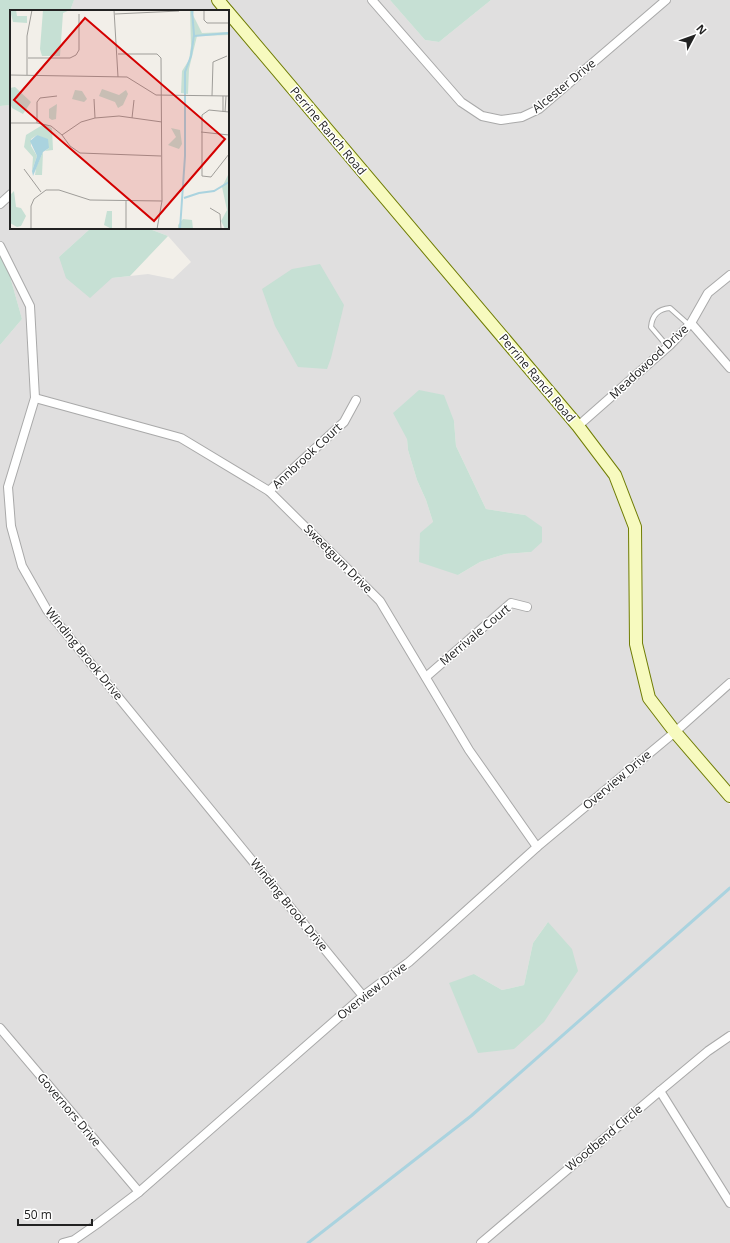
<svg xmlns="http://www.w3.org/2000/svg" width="730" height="1243" font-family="'Open Sans',sans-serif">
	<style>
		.residential { fill: #e0dfdf; fill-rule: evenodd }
		.wetland { fill: #c6e0d4 }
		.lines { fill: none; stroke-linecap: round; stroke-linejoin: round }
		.stream { stroke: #aad3df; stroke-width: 3 }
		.lane-casing { stroke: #a9a9a9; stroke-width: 6 }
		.street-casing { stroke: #a9a9a9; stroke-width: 10 }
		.secondary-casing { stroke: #707d05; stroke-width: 14 }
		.lane { stroke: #fff; stroke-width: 4 }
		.street { stroke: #fff; stroke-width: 8 }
		.secondary { stroke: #f7fabf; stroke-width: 12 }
		.labels { text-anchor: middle; stroke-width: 3; stroke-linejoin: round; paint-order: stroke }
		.street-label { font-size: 12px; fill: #222; stroke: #fff }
		.inset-river { fill: none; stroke: #aad3df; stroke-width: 2 }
		.inset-road { fill: none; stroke: #9f9d99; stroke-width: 1 }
		.view { fill: #d40000; fill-opacity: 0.15; stroke: #d40000; stroke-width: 2 }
		.inset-edge { fill: none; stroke: #222; stroke-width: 2 }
	</style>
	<rect width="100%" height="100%" fill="#f2efe9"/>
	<g class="residential">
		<polygon points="74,0 211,0 220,11 70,11"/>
		<polygon points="225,0 390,0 425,40 439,42 491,0 730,0 730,787 679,728 654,695 642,643 640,526 582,423"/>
		<path d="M228 21 573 430 610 478 630 528 631 645 671 736 730 805V1243H0V345L22 319 11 280 9 260 0 253V106L11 105V228H91L59 257 112 278 148 274 173 279 191 262 168 236 147 228H228ZM454 421 456 446 486 509 525 515 531 552 505 554 480 562 458 575 433 522 426 500 417 480 408 450 407 439ZM548 922 514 1049 474 974 502 990 524 985 533 943Z"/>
	</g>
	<g class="wetland">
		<polygon points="0,0 74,0 70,11 11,11 11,105 0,106"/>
		<polygon points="390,0 491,0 439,42 425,40"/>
		<polygon points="91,228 147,228 168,236 130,276 112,278 90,298 66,278 59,257"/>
		<polygon points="0,253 9,260 11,280 22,319 0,345"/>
		<polygon points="320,264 344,305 331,358 327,369 298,367 275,326 262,289 292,269"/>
		<polygon points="419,390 444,395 454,421 456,446 486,509 525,515 542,527 542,542 531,552 505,554 480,562 458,575 419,562 420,533 433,522 426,500 417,480 408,450 407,439 393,413"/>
		<polygon points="548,922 572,949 578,971 544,1022 514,1049 478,1053 449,983 474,974 502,990 524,985 533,943"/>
	</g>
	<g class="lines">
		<polyline class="stream" points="308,1243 471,1116 730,888"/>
		<defs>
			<path id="lane" d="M668 347 651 327C652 315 658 309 670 308L689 325"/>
			<g id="street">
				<polyline points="372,0 461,102 482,116 501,120 522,117 539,109 666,0"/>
				<polyline points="0,204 11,194"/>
				<polyline points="0,246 30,306 35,398 8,487 11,526 22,566 47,610 363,996"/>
				<polyline points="691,323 730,368"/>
				<polyline points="35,398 181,438 269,491 380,601 469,750 537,847"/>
				<polyline points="578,426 670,345 691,323 708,293 730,275"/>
				<polyline points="269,491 344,422 356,400"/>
				<polyline points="426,677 511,603 527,607"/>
				<polyline points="0,1028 139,1192"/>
				<polyline points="660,1091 730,1203"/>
				<polyline points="63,1243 74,1240 97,1224 139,1192 363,996 409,962 537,847 675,732 730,683"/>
				<polyline points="481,1243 660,1091 708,1051 730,1036"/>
			</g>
			<g id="secondary">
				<polyline points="218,0 227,11"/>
				<polyline points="228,12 578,426 615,475 635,527 636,644 649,698 675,732 730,796"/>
			</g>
		</defs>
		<use href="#lane" class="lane-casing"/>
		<use href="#street" class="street-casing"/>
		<use href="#secondary" class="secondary-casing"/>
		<use href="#lane" class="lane"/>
		<use href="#street" class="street"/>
		<use href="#secondary" class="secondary"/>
	</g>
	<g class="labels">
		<g class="street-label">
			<text transform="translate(564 86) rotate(-39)" y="4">Alcester Drive</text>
			<text transform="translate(328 131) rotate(50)" y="4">Perrine Ranch Road</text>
			<text transform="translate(649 362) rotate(-43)" y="4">Meadowood Drive</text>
			<text transform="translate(537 378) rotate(50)" y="4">Perrine Ranch Road</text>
			<text transform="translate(307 456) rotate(-43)" y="4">Annbrook Court</text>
			<text transform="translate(338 559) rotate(45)" y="4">Sweetgum Drive</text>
			<text transform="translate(475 635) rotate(-40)" y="4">Merrivale Court</text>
			<text transform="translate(84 654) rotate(51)" y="4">Winding Brook Drive</text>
			<text transform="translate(617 780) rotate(-40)" y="4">Overview Drive</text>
			<text transform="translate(289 905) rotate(51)" y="4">Winding Brook Drive</text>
			<text transform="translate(372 991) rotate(-38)" y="4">Overview Drive</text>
			<text transform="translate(69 1110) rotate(50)" y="4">Governors Drive</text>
			<text transform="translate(604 1138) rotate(-40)" y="4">Woodbend Circle</text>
		</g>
	</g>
	<g transform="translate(10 10)">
		<rect width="219" height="219" fill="#f2efe9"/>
		<path d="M0 0H6L7 6H17V13L3 12ZM33 0H60L53 3 50 46H32L30 39ZM180 0H184L183 5 192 23 219 22V25L187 26 179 59 178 84 171 83 172 61 179 50 181 36ZM5 77 21 92 13 104 2 98 0 93V78ZM92 79 109 85 116 80 118 84 113 95 108 98 105 92 89 86ZM65 80 72 81 77 89 74 92 62 89ZM47 94 46 109 42 110 39 108V99ZM34 114 42 118 43 140 35 141 39 138 27 125 21 129V136L27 146 22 161 23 147 14 137 16 125ZM161 118 170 120 172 134 169 139 158 135 166 127ZM33 142 32 165H25L26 158ZM219 163V219H215L211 211 217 200 212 177ZM4 181 6 197 11 198 16 206 11 216 7 217 0 213 1 184ZM97 201H102V219L94 215ZM173 209 182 210 183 219H168V215Z" fill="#c6e0d4"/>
		<path d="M27 125 38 129 39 138 33 142 23 166 22 161 27 146 20 131Z" fill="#aad3df"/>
		<path class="inset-river" d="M184 26 219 23M174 188 189 183 204 181 219 172M170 219 175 146V62L181 46 184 25 182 0"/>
		<path class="inset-road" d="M104 0 108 67M194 0V10L197 13H219M105 4 169 1M108 44H147L151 48 152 191 147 219M18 48H60L66 45 69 40V4M0 65 117 67 146 85 219 86M17 65V26L22 0M202 86 203 52 217 46M84 89 85 108M213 102V86M215 102 216 86M219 102 199 100 192 105V166L201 167 219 144M122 108 124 90M1 113H27L41 116 52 125 60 136 70 143 151 146M27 113V92L30 88 47 86M191 122 219 125M52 125 71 112 85 108 109 106 152 112M14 159 31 182M0 171V65M200 198 210 204 211 219M21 219V196L24 189 36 180H49L80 190 152 191M116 219V190"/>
		<path class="view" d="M75 8 215 129 144 211 4 90Z"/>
		<rect width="219" height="219" class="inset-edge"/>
	</g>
	<g transform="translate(694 36) rotate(49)" stroke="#ffffff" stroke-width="3" paint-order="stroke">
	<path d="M0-3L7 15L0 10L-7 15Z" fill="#222222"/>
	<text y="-6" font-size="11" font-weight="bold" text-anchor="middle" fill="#222222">N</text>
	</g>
	<path d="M18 1219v6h74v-6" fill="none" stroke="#222222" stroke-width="2"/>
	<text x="24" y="1219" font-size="12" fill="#222222" stroke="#ffffff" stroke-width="3" paint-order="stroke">50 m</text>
</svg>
